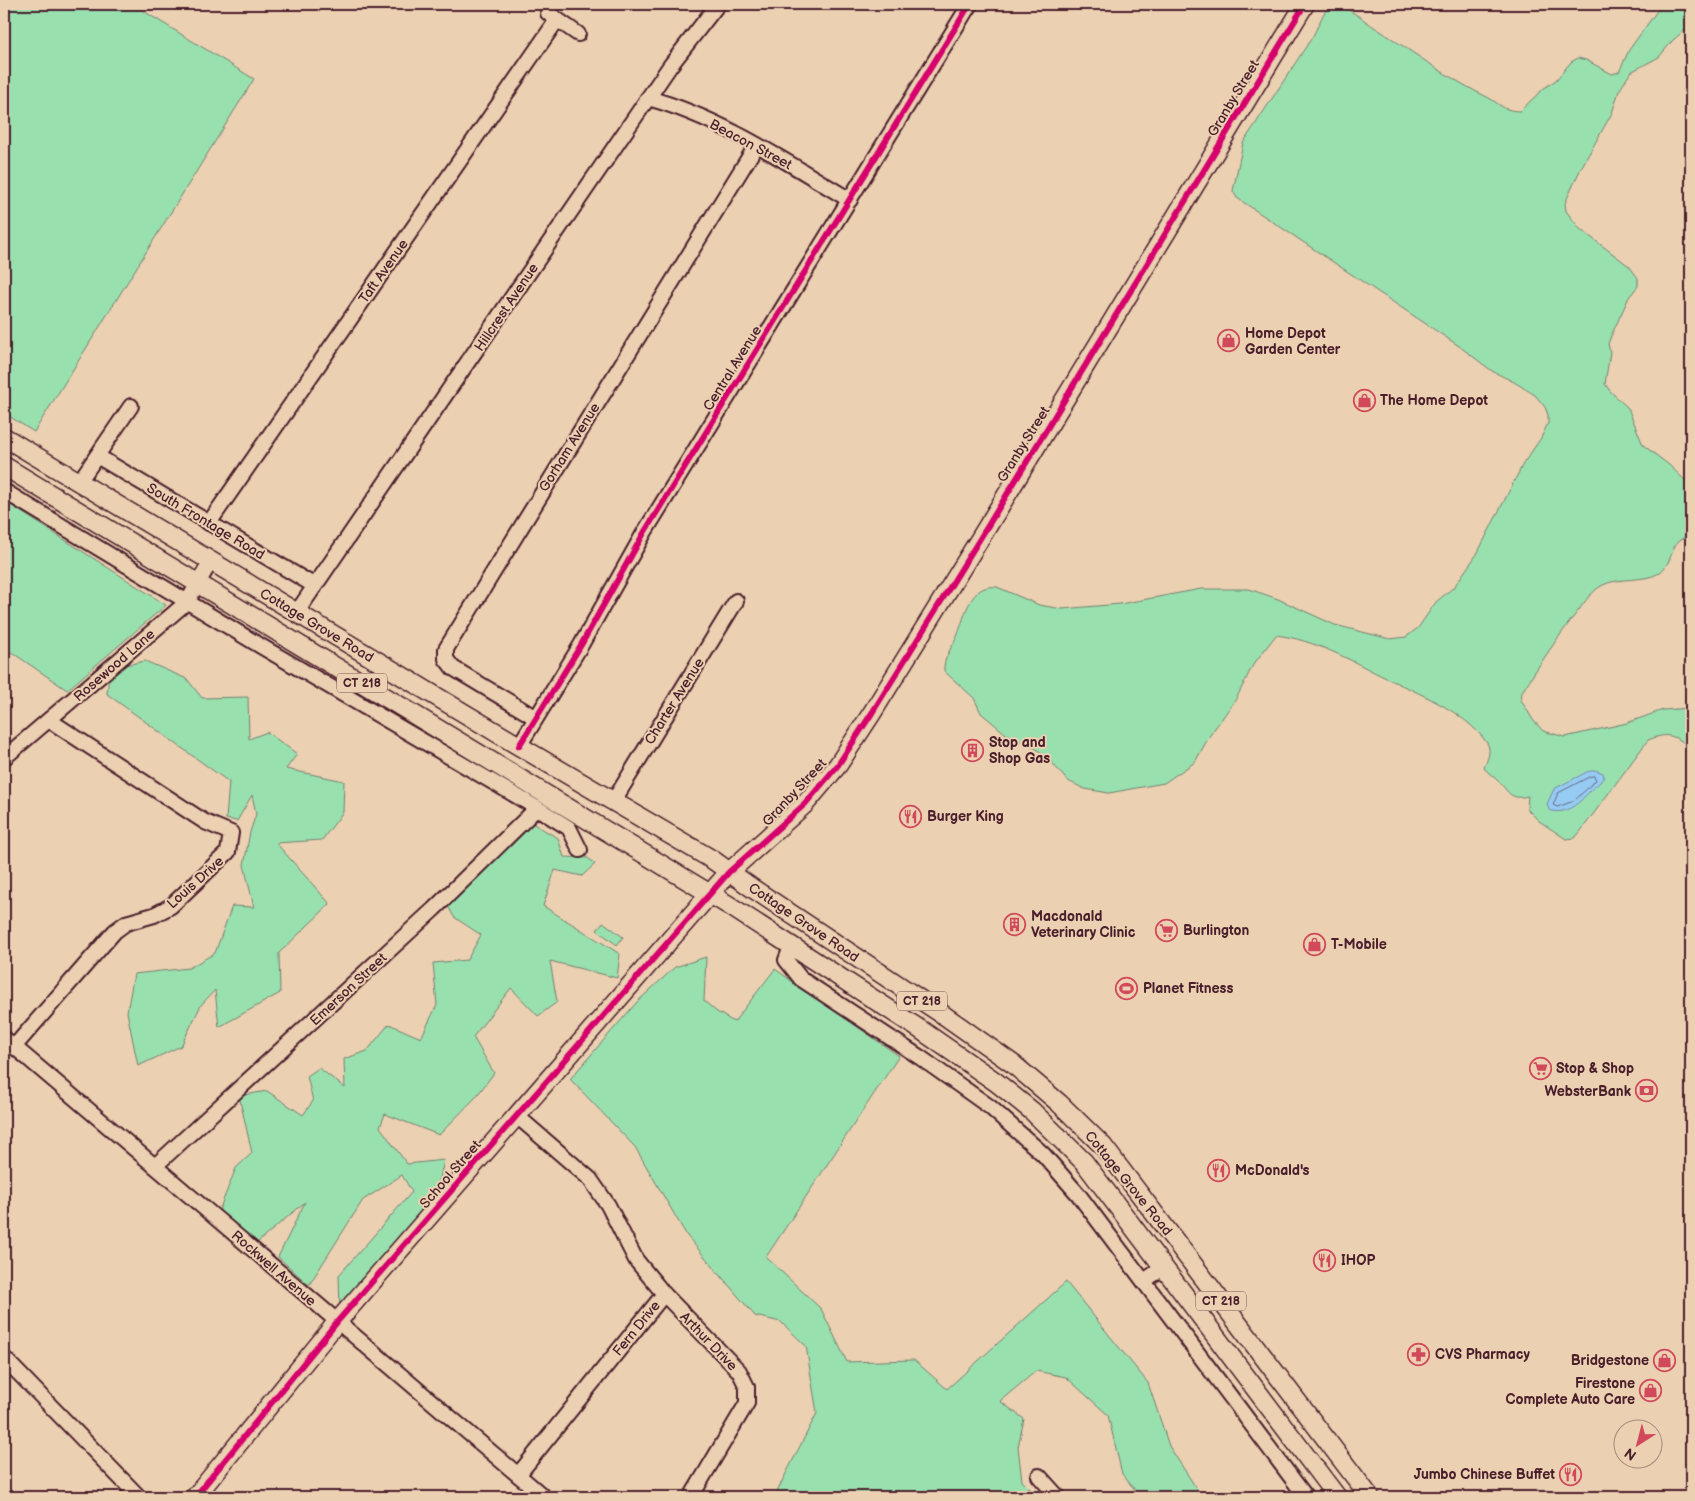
<svg xmlns="http://www.w3.org/2000/svg" width="1695" height="1501" font-family="'Balsamiq Sans',sans-serif">
	<style>
		.green { fill: #99e0af; stroke: #72806d }
		.water { fill: #96ccf4; stroke: #7887a4 }
		.lines { fill: none; stroke-linecap: round; stroke-linejoin: round }
		.shore { stroke: #68647b; stroke-width: 1 }
		.minor-casing { stroke: #4a1f2b; stroke-width: 18 }
		.major-casing { stroke: #4a1f2b; stroke-width: 21 }
		.minor { stroke: #ebd0b2; stroke-width: 14 }
		.major { stroke: #ebd0b2; stroke-width: 18 }
		.cycleway-casing { stroke: #ebd0b2; stroke-width: 9 }
		.cycleway { stroke: #d6006c; stroke-width: 6 }
		.labels { text-anchor: middle; stroke-width: 4; stroke-linejoin: round; paint-order: stroke }
		.shield { fill: #ebd0b2; stroke: #7a5454; stroke-width: 1 }
		.shield-label { font-size: 12px; font-weight: bold; fill: #4a1f2b }
		.street-label { font-size: 14px; fill: #4a1f2b; stroke: #ebd0b2 }
		.poi-label { font-size: 14px; font-weight: bold; fill: #4a1f2b; stroke: #ebd0b2; text-anchor: start }
	</style>
	<rect width="100%" height="100%" fill="#ebd0b2"/>
	<filter id="ink" filterUnits="userSpaceOnUse"><feTurbulence type="fractalNoise" baseFrequency=".02" numOctaves="2"/><feDisplacementMap in="SourceGraphic" scale="10" xChannelSelector="R" yChannelSelector="G"/><feConvolveMatrix kernelMatrix="1 2 1 2 8 2 1 2 1" color-interpolation-filters="sRGB"/></filter>
	<g filter="url(#ink)">
		<g class="green">
			<polygon points="4,4 132,4 254,79 34,432 4,413"/>
			<path d="M1662 4H1691V25L1673 40 1659 57 1631 72 1627 78 1619 91 1612 113 1581 168 1565 203 1566 211 1580 229 1629 266 1638 278V286L1629 297 1611 336 1608 344 1610 352 1605 384 1610 391 1628 408 1643 445 1669 465 1691 486V536C1667 539 1677 560 1659 573 1646 582 1618 577 1603 585 1593 590 1585 601 1579 610 1558 636 1540 664 1522 692L1521 700 1533 720 1543 731 1565 737 1627 723 1663 710 1691 708V748C1674 735 1668 732 1648 740L1580 832 1575 838 1566 839 1539 821 1527 809 1528 796C1508 801 1509 790 1496 779 1492 775 1488 773 1484 768 1487 760 1492 751 1487 743 1464 710 1417 693 1382 676 1348 659 1315 640 1276 635L1253 665 1236 699 1210 735 1195 762 1164 783 1109 793 1085 789 1070 782 1064 777 1048 758 1035 748 1006 734 981 713 974 698 944 671C943 657 953 647 958 634 965 616 970 583 997 587L1039 605 1062 609 1120 604 1201 589H1249L1278 599 1335 625 1390 639 1406 637 1418 628 1436 602 1454 587 1477 554 1523 464 1541 438 1548 423V415L1545 407 1535 395 1514 382 1492 371 1459 346 1237 198 1233 191 1243 143 1313 36 1324 13 1329 8 1336 5C1355 11 1365 22 1382 32 1417 55 1451 80 1489 98 1501 105 1504 111 1520 111L1543 89 1556 80 1571 62 1578 58 1586 60 1612 74 1619 72 1629 50Z"/>
			<polygon points="4,503 9,504 166,605 67,690 4,647"/>
			<polygon points="145,661 187,679 202,698 248,697 249,739 267,732 297,754 286,769 344,781 343,812 322,840 276,843 330,904 279,953 280,993 219,1027 215,990 201,1005 181,1046 138,1066 127,1012 134,974 189,968 215,953 232,906 254,907 244,865 250,832 256,814 252,795 237,821 226,819 229,782 107,694 110,668"/>
			<polygon points="525,819 558,838 564,857 588,858 595,864 582,876 555,870 543,906 620,954 617,978 550,961 557,1002 538,1016 511,988 473,1037 494,1073 475,1098 439,1135 385,1114 380,1127 407,1164 444,1160 433,1212 340,1311 339,1275 412,1192 402,1175 363,1200 309,1285 278,1257 305,1202 251,1248 216,1218 236,1168 252,1153 239,1096 267,1091 303,1115 313,1101 307,1076 319,1068 345,1088 344,1059 367,1051 389,1024 421,1038 437,1005 433,963 467,960 481,935 454,917 444,899"/>
			<polygon points="603,922 623,937 617,945 597,930"/>
			<polygon points="706,957 704,1001 717,1012 734,1022 775,969 899,1056 766,1257 821,1309 847,1362 914,1360 947,1389 1066,1282 1148,1383 1169,1446 1202,1497 1141,1497 1122,1474 1108,1415 1066,1377 1036,1371 1000,1401 1024,1419 1018,1447 1022,1481 1038,1497 774,1497 817,1413 806,1346 781,1322 755,1316 687,1236 635,1147 570,1079 637,1002 675,967"/>
		</g>
		<path class="water" d="M1595 770 1603 773 1604 776C1601 783 1595 786 1590 791 1579 803 1566 816 1549 810L1547 804 1554 789 1587 772Z"/>
		<g class="lines">
			<polygon class="shore" points="1594,776 1596,780 1574,801 1557,807 1553,805 1558,793 1589,777"/>
			<defs>
				<g id="minor">
					<polyline points="548,13 578,34"/>
					<path d="M648 98C721 118 786 162 850 200"/>
					<polyline points="97,456 315,586"/>
					<polyline points="79,482 131,406"/>
					<polyline points="4,491 259,645 537,808 569,828 580,850"/>
					<polyline points="209,523 557,20"/>
					<polyline points="297,612 670,66 718,4"/>
					<polyline points="536,718 453,668 446,659 446,649 756,146"/>
					<polyline points="519,746 581,645 644,533 970,4"/>
					<polyline points="4,758 187,602 211,561"/>
					<polyline points="613,802 736,601"/>
					<polyline points="791,947 786,960 801,979 921,1058 990,1107 1043,1154 1078,1194 1306,1497"/>
					<polyline points="4,1038 544,1497"/>
					<polyline points="14,1047 115,931 126,923 154,915 171,906 228,852 231,833 205,822 49,720"/>
					<polyline points="517,1116 590,1179 608,1205 636,1260 664,1294 739,1371 747,1387 747,1403 691,1497"/>
					<polyline points="155,1166 434,909 537,808"/>
					<polyline points="1144,1281 1164,1267"/>
					<polyline points="4,1358 139,1497"/>
					<polyline points="518,1475 664,1294"/>
					<polyline points="1039,1476 1058,1497"/>
				</g>
				<g id="major">
					<polyline points="4,437 519,746 713,860 752,888 945,1016 1013,1064 1059,1103 1103,1146 1370,1497"/>
					<polyline points="4,466 730,906 921,1030 996,1082 1032,1111 1084,1162 1337,1497"/>
					<polyline points="195,1497 337,1322 729,872 805,804 838,765 872,713 989,524 1305,4"/>
				</g>
			</defs>
			<use href="#minor" class="minor-casing"/>
			<use href="#major" class="major-casing"/>
			<use href="#minor" class="minor"/>
			<use href="#major" class="major"/>
			<defs>
				<g id="cycleway">
					<polyline points="519,746 581,645 644,533 970,4"/>
					<polyline points="195,1497 337,1322 729,872 805,804 838,765 872,713 989,524 1305,4"/>
				</g>
			</defs>
			<use href="#cycleway" class="cycleway-casing"/>
			<use href="#cycleway" class="cycleway"/>
		</g>
	</g>
	<defs>
		<symbol id="shop-ring" viewBox="-11 -11 22 22"><circle r="9.5" fill="#ebd0b2" stroke="#d1495b" stroke-width="1.5"/><path d="M-5-2.5h2.3a2.7 3.5 0 0 1 5.4 0H5L5.5 6h-11ZM-1.5-2.5h3a1.5 2.3 0 0 0-3 0Z" fill="#d1495b"/></symbol>
		<symbol id="building-ring" viewBox="-11 -11 22 22"><circle r="9.5" fill="#ebd0b2" stroke="#d1495b" stroke-width="1.5"/><path d="M-4-6H4V6H1V3H-1V6H-4ZM-2.5-4.3h1.7v1.8h-1.7ZM.8-4.3h1.7v1.8H.8ZM-2.5-1h1.7V.8h-1.7ZM.8-1h1.7V.8H.8Z" fill="#d1495b"/></symbol>
		<symbol id="restaurant-ring" viewBox="-11 -11 22 22"><circle r="9.5" fill="#ebd0b2" stroke="#d1495b" stroke-width="1.5"/><path d="M-5-6h1v4h1v-4h1v4h1v-4h1v5L-1.5 .5V6h-2V.5L-5-1ZM5-6V6H3V1.5H1.5Q1.5-4 5-6Z" fill="#d1495b"/></symbol>
		<symbol id="supermarket-ring" viewBox="-11 -11 22 22"><circle r="9.5" fill="#ebd0b2" stroke="#d1495b" stroke-width="1.5"/><path d="M-6-5.5h2.5l.6 2H6L4.5 2H-2.5L-4.4-4H-6ZM-1.5 3.2a1.3 1.3 0 1 0 .1 0ZM3 3.2a1.3 1.3 0 1 0 .1 0Z" fill="#d1495b"/></symbol>
		<symbol id="stadium-ring" viewBox="-11 -11 22 22"><circle r="9.5" fill="#ebd0b2" stroke="#d1495b" stroke-width="1.5"/><path d="M0-5a6.5 5 0 1 0 0 10a6.5 5 0 1 0 0-10ZM-3.5-1.8h7v3.6h-7Z" fill="#d1495b"/></symbol>
		<symbol id="bank-ring" viewBox="-11 -11 22 22"><circle r="9.5" fill="#ebd0b2" stroke="#d1495b" stroke-width="1.5"/><path d="M-6-4H6V4H-6ZM0-2.3a2.3 2.3 0 1 0 0 4.6a2.3 2.3 0 1 0 0-4.6Z" fill="#d1495b"/></symbol>
		<symbol id="pharmacy-ring" viewBox="-11 -11 22 22"><circle r="9.5" fill="#ebd0b2" stroke="#d1495b" stroke-width="1.5"/><path d="M-2-6h4v4h4v4h-4v4h-4v-4h-4v-4h4Z" fill="#d1495b"/></symbol>
	</defs>
	<g fill-rule="evenodd">
		<use href="#shop-ring" x="1216" y="328" width="25" height="25"/>
		<use href="#shop-ring" x="1352" y="388" width="25" height="25"/>
		<use href="#building-ring" x="960" y="738" width="25" height="25"/>
		<use href="#restaurant-ring" x="898" y="804" width="25" height="25"/>
		<use href="#building-ring" x="1002" y="912" width="25" height="25"/>
		<use href="#supermarket-ring" x="1154" y="918" width="25" height="25"/>
		<use href="#shop-ring" x="1302" y="932" width="25" height="25"/>
		<use href="#stadium-ring" x="1114" y="976" width="25" height="25"/>
		<use href="#supermarket-ring" x="1528" y="1056" width="25" height="25"/>
		<use href="#bank-ring" x="1634" y="1078" width="25" height="25"/>
		<use href="#restaurant-ring" x="1206" y="1158" width="25" height="25"/>
		<use href="#restaurant-ring" x="1312" y="1248" width="25" height="25"/>
		<use href="#pharmacy-ring" x="1406" y="1342" width="25" height="25"/>
		<use href="#shop-ring" x="1652" y="1348" width="25" height="25"/>
		<use href="#shop-ring" x="1638" y="1378" width="25" height="25"/>
		<use href="#restaurant-ring" x="1558" y="1462" width="25" height="25"/>
	</g>
	<g class="labels">
		<g class="shield">
			<rect x="337" y="673.5" width="50" height="19" rx="4"/>
			<rect x="897" y="991.5" width="50" height="19" rx="4"/>
			<rect x="1196" y="1291.5" width="50" height="19" rx="4"/>
		</g>
		<g class="shield-label">
			<text x="362" y="687">CT 218</text>
			<text x="922" y="1005">CT 218</text>
			<text x="1221" y="1305">CT 218</text>
		</g>
		<g class="street-label">
			<text transform="translate(1233 98) rotate(-59)" y="5">Granby Street</text>
			<text transform="translate(751 144) rotate(28)" y="5">Beacon Street</text>
			<text transform="translate(383 271) rotate(-55)" y="5">Taft Avenue</text>
			<text transform="translate(506 307) rotate(-56)" y="5">Hillcrest Avenue</text>
			<text transform="translate(732 368) rotate(-58)" y="5">Central Avenue</text>
			<text transform="translate(1023 444) rotate(-58)" y="5">Granby Street</text>
			<text transform="translate(569 447) rotate(-58)" y="5">Gorham Avenue</text>
			<text transform="translate(206 521) rotate(31)" y="5">South Frontage Road</text>
			<text transform="translate(317 625) rotate(31)" y="5">Cottage Grove Road</text>
			<text transform="translate(114 665) rotate(-41)" y="5">Rosewood Lane</text>
			<text transform="translate(674 701) rotate(-58)" y="5">Charter Avenue</text>
			<text transform="translate(794 792) rotate(-47)" y="5">Granby Street</text>
			<text transform="translate(195 882) rotate(-42)" y="5">Louis Drive</text>
			<text transform="translate(804 922) rotate(34)" y="5">Cottage Grove Road</text>
			<text transform="translate(348 989) rotate(-43)" y="5">Emerson Street</text>
			<text transform="translate(450 1174) rotate(-49)" y="5">School Street</text>
			<text transform="translate(1129 1183) rotate(51)" y="5">Cottage Grove Road</text>
			<text transform="translate(274 1268) rotate(41)" y="5">Rockwell Avenue</text>
			<text transform="translate(636 1328) rotate(-51)" y="5">Fern Drive</text>
			<text transform="translate(709 1341) rotate(46)" y="5">Arthur Drive</text>
		</g>
		<g class="poi-label">
			<text x="1245" y="338">Home Depot<tspan x="1245" dy="16">Garden Center</tspan></text>
			<text x="1380" y="405">The Home Depot</text>
			<text x="989" y="747">Stop and<tspan x="989" dy="16">Shop Gas</tspan></text>
			<text x="927" y="821">Burger King</text>
			<text x="1031" y="921">Macdonald<tspan x="1031" dy="16">Veterinary Clinic</tspan></text>
			<text x="1183" y="935">Burlington</text>
			<text x="1331" y="949">T-Mobile</text>
			<text x="1143" y="993">Planet Fitness</text>
			<text x="1556" y="1073">Stop &amp; Shop</text>
			<text x="1631" y="1096" text-anchor="end">WebsterBank</text>
			<text x="1235" y="1175">McDonald's</text>
			<text x="1341" y="1265">IHOP</text>
			<text x="1435" y="1359">CVS Pharmacy</text>
			<text x="1649" y="1365" text-anchor="end">Bridgestone</text>
			<text x="1635" y="1388" text-anchor="end">Firestone<tspan x="1635" dy="16">Complete Auto Care</tspan></text>
			<text x="1555" y="1479" text-anchor="end">Jumbo Chinese Buffet</text>
		</g>
	</g>
	<rect width="1695" height="1501" fill="none" stroke="#ebd0b2" stroke-width="20"/>
	<rect x="10" y="10" width="1675" height="1481" fill="none" stroke="#4a1f2b" stroke-width="2" filter="url(#ink)"/>
	<g transform="translate(1638 1444) rotate(216)"><circle r="24" fill="#ebd0b2" stroke="#ab897c"/>
	<path d="M0-4L9 19L0 12L-9 19Z" fill="#d1495b"/>
	<text y="-8" font-size="14" font-weight="bold" text-anchor="middle" fill="#4a1f2b">N</text>
	</g>
</svg>
